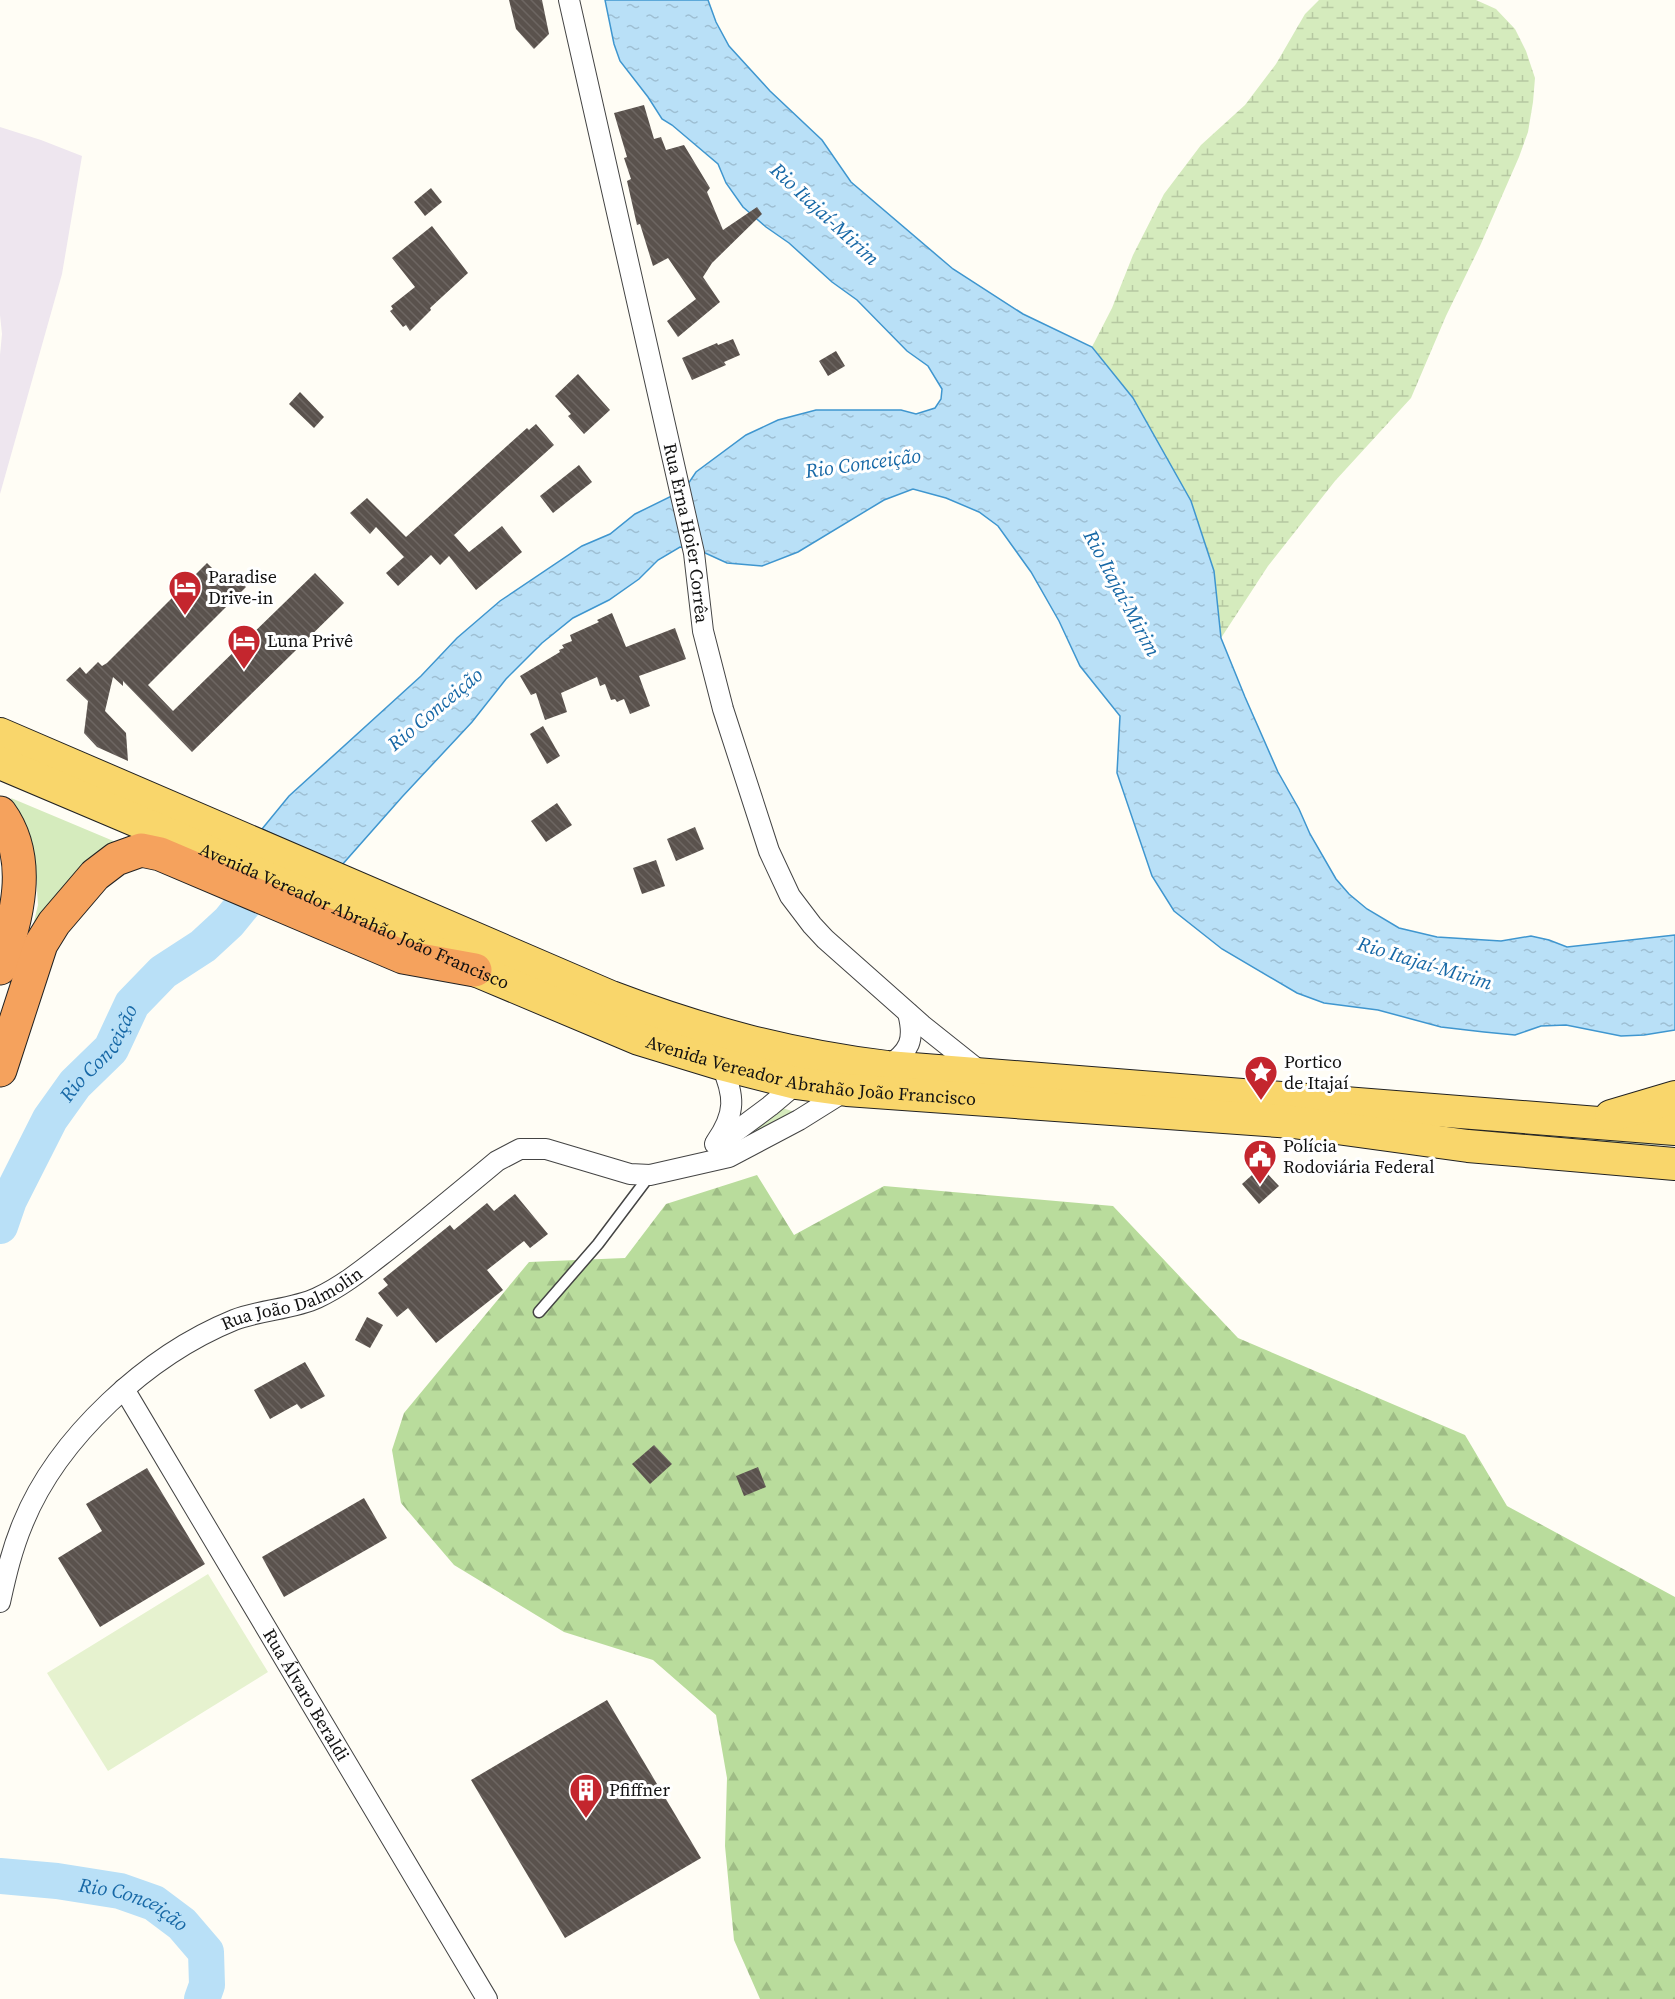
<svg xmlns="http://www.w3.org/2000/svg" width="1675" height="1999" font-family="'Source Serif 4',serif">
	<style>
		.industrial { fill: #eee6ef }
		.grass { fill: #d5ebbd }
		.forest { fill: url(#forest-firs) }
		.wetland { fill: url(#wetland-marsh) }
		.pitch { fill: #e6f2cf }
		.water { fill: url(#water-ripples); stroke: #3f96cf; stroke-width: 1.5 }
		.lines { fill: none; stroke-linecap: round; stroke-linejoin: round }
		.river { stroke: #b9e0f7; stroke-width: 36 }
		.building { fill: url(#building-back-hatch) }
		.service-casing { stroke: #444; stroke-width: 13 }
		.minor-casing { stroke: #444; stroke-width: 22 }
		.primary-casing { stroke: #222; stroke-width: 34 }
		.motorway-casing { stroke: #222; stroke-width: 35 }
		.service { stroke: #fff; stroke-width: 10 }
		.minor { stroke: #fff; stroke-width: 20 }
		.primary { stroke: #f9d66b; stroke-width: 32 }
		.motorway { stroke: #f5a25d; stroke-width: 33 }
		.labels { text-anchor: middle; stroke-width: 6; stroke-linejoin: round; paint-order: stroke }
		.street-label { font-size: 18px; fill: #111; stroke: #fff }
		.poi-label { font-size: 18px; fill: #111; stroke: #fff; text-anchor: start }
		.water-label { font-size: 20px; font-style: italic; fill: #1768a6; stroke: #fff }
	</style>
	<defs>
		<pattern id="forest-firs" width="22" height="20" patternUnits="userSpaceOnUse" patternTransform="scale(1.5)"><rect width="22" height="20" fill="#b9dc9c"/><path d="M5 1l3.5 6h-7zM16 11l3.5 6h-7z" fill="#9ebc85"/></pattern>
		<pattern id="wetland-marsh" width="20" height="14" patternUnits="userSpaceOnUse" patternTransform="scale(1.5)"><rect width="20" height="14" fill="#d5ebbd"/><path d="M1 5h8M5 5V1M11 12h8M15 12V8" fill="none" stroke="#b6c8a1"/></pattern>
		<pattern id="water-ripples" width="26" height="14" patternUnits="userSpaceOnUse" patternTransform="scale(1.5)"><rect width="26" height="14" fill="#b9e0f7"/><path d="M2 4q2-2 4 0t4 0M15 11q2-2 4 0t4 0" fill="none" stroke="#9ebfd3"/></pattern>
		<pattern id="building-back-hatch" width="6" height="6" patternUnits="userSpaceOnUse" patternTransform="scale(1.5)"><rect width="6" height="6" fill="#5a524d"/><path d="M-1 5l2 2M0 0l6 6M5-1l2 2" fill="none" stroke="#6d6662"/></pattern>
	</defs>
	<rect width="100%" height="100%" fill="#fffdf5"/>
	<polygon class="industrial" points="0,127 41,140 82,156 62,274 0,494 0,355 2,334 0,315"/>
	<g class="grass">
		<polygon points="11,798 123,845 31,934 38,905 35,860"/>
		<polygon points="779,1107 795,1112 744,1138 747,1131"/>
		<polygon points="1473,1128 1675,1144 1675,1146 1605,1142 1556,1145 1473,1139"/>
	</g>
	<polygon class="forest" points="757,1175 794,1235 884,1186 1113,1206 1238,1338 1465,1435 1507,1506 1675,1597 1675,1999 760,1999 734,1940 725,1846 727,1778 716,1715 653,1660 564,1632 454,1565 401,1503 392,1450 404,1413 529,1262 625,1258 666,1204"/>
	<polygon class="wetland" points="1319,0 1476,0 1496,9 1515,29 1526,51 1535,78 1533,102 1528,132 1519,157 1480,246 1446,316 1411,398 1335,481 1268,566 1221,638 1214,571 1133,398 1092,347 1112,308 1133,255 1164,194 1201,145 1245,105 1276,64 1305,14"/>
	<polygon class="pitch" points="208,1574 268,1672 108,1771 47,1673"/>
	<polygon class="water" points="605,0 708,0 716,22 729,46 770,91 822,140 851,182 953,269 1023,314 1092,347 1133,398 1191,501 1214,571 1221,638 1245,697 1278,772 1299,809 1310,834 1336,879 1349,894 1367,909 1399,928 1437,937 1501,941 1531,936 1549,940 1567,947 1675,935 1675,1030 1644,1035 1621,1036 1566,1025 1541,1026 1515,1035 1484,1032 1441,1027 1378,1010 1324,1003 1297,993 1222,949 1174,911 1152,876 1117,773 1120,716 1080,666 1059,621 1031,572 998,526 979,512 946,498 913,489 884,500 798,552 762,566 727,563 703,552 680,547 658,560 639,579 609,600 573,618 542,643 506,679 472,722 402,797 341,866 262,829 289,796 421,676 457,638 500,601 582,546 610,534 635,514 684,490 696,472 746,435 778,420 816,410 901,410 916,414 935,408 941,399 942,389 928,366 907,351 857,300 832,282 789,243 766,227 743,207 726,183 718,164 672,125 662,119 648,97 620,61 614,44"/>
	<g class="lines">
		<g class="river">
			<path id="s1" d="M0 1226 9 1200 50 1119 75 1084 111 1049 132 1004 163 972 203 946 229 922 272 869"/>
			<path id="s2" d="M0 1876 57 1881 120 1891 154 1903 182 1924 206 1952 207 1985 202 1999"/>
		</g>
	</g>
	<g class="building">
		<polygon points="509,0 542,0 549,34 534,49 516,29"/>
		<polygon points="644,105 654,139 661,137 666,150 684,145 710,188 707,192 723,230 757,207 762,214 712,263 703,277 720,302 678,337 667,321 696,299 668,258 653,266 640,224 637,225 627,181 631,179 624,158 627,157 614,113"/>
		<polygon points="431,188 442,202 425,216 414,202"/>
		<polygon points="432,226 468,273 430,308 431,310 410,331 406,325 403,327 390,311 393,309 391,306 415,287 392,258"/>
		<polygon points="733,339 740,355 724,362 726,365 692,380 682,358 717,343 718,345"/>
		<polygon points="836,351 845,366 828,376 819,361"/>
		<polygon points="578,374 610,410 584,434 568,416 571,414 555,396"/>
		<polygon points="300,392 324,417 314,428 289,404"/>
		<polygon points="536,424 554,445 454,535 469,552 502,526 522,552 476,590 449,556 440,565 431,555 398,586 386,573 404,557 376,527 370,534 350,513 367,498 406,537 527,428 529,430"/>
		<polygon points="579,465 592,482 553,513 540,496"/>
		<polygon points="207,563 223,579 231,572 246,587 148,685 173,711 315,573 344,603 192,752 123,681 123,686 113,677 105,711 126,733 128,761 97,747 84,733 88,701 66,680 80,667 86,674 98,662 102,666 107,663"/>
		<polygon points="612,613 626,647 675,628 686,659 639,676 650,706 630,714 624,699 617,702 615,699 611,700 605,684 600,686 597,677 561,693 567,712 545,720 536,693 531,695 520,676 560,652 559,650 564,648 562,645 572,641 570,635 599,622 597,620"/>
		<polygon points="543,726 560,756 547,764 530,734"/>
		<polygon points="557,803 572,825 546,842 531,821"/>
		<polygon points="695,827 704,849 676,861 667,839"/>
		<polygon points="656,860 665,886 642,894 633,868"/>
		<polygon points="1261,1167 1279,1186 1259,1204 1242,1184"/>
		<polygon points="515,1194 548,1234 530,1248 524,1241 487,1270 503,1290 436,1343 408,1308 397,1317 378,1293 388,1285 383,1279 450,1225 454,1230 487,1203 494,1211"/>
		<polygon points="367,1317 383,1325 370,1348 355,1340"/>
		<polygon points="305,1362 325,1396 301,1409 297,1404 270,1419 254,1390"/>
		<polygon points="654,1445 672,1464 650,1484 632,1464"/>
		<polygon points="758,1467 766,1487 744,1496 736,1476"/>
		<polygon points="147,1468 205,1564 100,1627 58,1558 102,1531 86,1504"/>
		<polygon points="364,1498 387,1538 284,1597 262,1557"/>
		<polygon points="607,1700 701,1858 565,1938 471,1780"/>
	</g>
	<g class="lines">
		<defs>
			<polyline id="service" points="539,1312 598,1244 650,1175"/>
			<g id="minor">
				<path id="s3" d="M569 0 694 553 703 631 723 709 769 851 790 896 812 925 825 939 922 1025 981 1072"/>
				<path d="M887 1067C910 1051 915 1040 908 1013"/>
				<path d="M716 1142C736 1113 735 1096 721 1064"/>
				<polyline points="715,1144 731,1135 770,1106 802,1079"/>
				<path id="s4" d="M124 1389 487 1999"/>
				<path id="s5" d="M0 1602C6 1575 12 1549 23 1523 58 1437 148 1355 234 1320 259 1310 294 1309 317 1298 343 1286 366 1267 388 1250 425 1221 461 1191 497 1161L520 1149H546L630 1174 650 1175 729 1157 799 1120 847 1090"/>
			</g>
			<g id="primary">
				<path d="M0 734 611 997C703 1032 789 1055 887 1067L1675 1129"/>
				<path id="s6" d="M0 763 175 837 475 970 639 1039 721 1064 796 1083 847 1090 1293 1122 1468 1146 1675 1164"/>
				<polyline points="1611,1116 1675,1097"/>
			</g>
			<g id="motorway">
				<path d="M0 813C34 860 16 919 0 968"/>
				<polyline points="0,1070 41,944 54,923 95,875 116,859 141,850 160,854 403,957 475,970"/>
			</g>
		</defs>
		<use href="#service" class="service-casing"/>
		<use href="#minor" class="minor-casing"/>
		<use href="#primary" class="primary-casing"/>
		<use href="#motorway" class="motorway-casing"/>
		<use href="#service" class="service"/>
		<use href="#minor" class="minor"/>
		<use href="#primary" class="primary"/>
		<use href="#motorway" class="motorway"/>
	</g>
	<defs>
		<symbol id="hotel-pin" viewBox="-11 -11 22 30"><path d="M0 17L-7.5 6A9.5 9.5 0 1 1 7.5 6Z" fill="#c4262e" stroke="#fff"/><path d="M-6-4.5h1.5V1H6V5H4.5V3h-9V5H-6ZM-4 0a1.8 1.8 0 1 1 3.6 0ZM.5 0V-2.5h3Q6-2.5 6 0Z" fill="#fff"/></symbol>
		<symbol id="sight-pin" viewBox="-11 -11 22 30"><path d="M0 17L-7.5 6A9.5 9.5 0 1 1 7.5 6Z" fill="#c4262e" stroke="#fff"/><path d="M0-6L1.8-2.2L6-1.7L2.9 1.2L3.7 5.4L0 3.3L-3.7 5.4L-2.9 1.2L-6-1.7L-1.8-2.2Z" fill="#fff"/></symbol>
		<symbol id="civic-pin" viewBox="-11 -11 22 30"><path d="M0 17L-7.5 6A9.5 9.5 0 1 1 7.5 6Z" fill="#c4262e" stroke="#fff"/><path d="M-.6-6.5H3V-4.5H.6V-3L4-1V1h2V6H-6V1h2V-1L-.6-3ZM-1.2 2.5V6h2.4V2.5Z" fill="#fff"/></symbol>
		<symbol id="building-pin" viewBox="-11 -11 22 30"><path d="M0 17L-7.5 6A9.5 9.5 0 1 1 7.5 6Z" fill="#c4262e" stroke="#fff"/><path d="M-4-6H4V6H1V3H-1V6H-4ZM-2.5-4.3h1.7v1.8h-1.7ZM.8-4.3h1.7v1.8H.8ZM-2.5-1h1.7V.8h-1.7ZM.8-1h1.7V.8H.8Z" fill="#fff"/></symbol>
	</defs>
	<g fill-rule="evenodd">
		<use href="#hotel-pin" x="166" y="568" width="38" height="52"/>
		<use href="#hotel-pin" x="225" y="622" width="38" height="52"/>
		<use href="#sight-pin" x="1242" y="1053" width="38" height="52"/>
		<use href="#civic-pin" x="1241" y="1137" width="38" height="52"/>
		<use href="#building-pin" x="567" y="1771" width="38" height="52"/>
	</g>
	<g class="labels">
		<g class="street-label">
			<text dy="6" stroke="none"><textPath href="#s3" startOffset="546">Rua Erna Hoier Corrêa</textPath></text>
			<text dy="6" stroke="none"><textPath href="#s6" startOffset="386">Avenida Vereador Abrahão João Francisco</textPath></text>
			<text dy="6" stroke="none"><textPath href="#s6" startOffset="872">Avenida Vereador Abrahão João Francisco</textPath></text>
			<text dy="6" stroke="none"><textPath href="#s5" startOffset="444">Rua João Dalmolin</textPath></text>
			<text dy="6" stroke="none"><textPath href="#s4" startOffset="356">Rua Álvaro Beraldi</textPath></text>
		</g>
		<g class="poi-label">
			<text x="208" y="583">Paradise<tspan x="208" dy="21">Drive-in</tspan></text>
			<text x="267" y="647">Luna Privê</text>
			<text x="1284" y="1068">Portico<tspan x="1284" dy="21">de Itajaí</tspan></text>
			<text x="1283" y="1152">Polícia<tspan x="1283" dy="21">Rodoviária Federal</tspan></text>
			<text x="609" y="1796">Pfiffner</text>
		</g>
		<g class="water-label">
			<text transform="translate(825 214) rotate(43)" y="7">Rio Itajaí-Mirim</text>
			<text transform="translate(863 463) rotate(-8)" y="7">Rio Conceição</text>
			<text transform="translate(1122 593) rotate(62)" y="7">Rio Itajaí-Mirim</text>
			<text transform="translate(435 709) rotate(-40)" y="7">Rio Conceição</text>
			<text transform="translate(1425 963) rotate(17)" y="7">Rio Itajaí-Mirim</text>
			<text dy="7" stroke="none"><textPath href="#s1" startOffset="201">Rio Conceição</textPath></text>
			<text dy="7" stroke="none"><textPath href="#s2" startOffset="138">Rio Conceição</textPath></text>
		</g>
	</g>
</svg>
